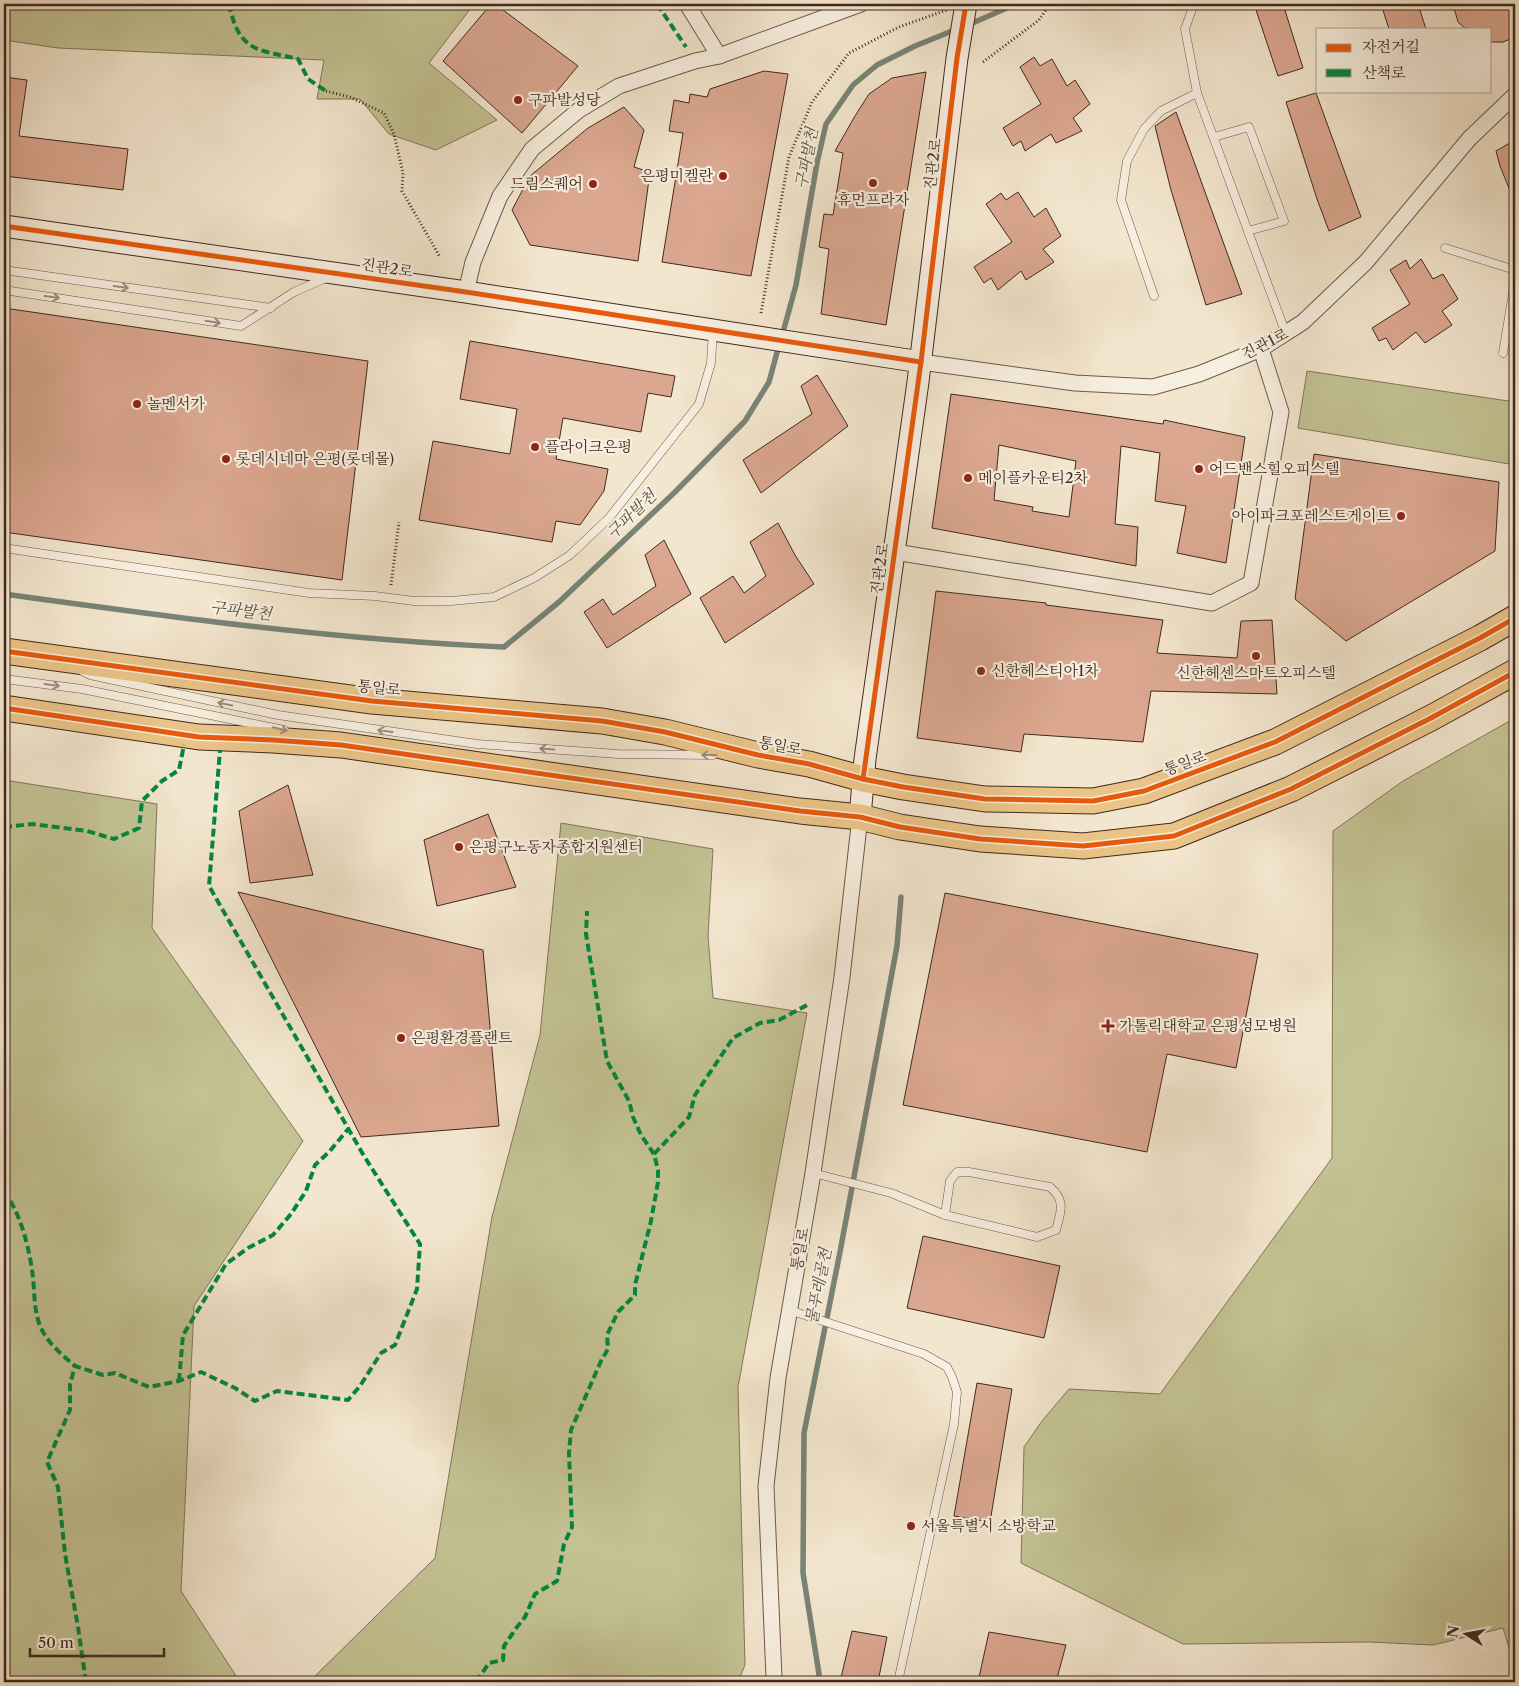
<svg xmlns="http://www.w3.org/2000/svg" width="1519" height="1686" font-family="'Libre Caslon Text','Noto Serif KR',serif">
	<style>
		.green { fill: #c3c293; stroke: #827659 }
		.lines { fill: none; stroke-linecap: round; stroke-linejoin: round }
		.stream { stroke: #788477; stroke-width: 5.5 }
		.building { fill: #dba790; stroke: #41291f; fill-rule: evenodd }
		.lane-casing { stroke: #6e584b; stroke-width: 9 }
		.street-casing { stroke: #6e584b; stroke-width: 17 }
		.secondary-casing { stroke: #41291f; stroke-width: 23 }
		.primary-casing { stroke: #41291f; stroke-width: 27 }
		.path { stroke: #41291f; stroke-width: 3; stroke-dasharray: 1 2.5; stroke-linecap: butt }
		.lane { stroke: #f7efdf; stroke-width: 8 }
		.street { stroke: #f7efdf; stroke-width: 15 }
		.secondary { stroke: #f7efdf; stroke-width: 21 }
		.primary { stroke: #eac387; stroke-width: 25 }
		.quiet { stroke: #00873e; stroke-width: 4; stroke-dasharray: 8 4; stroke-linecap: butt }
		.cycleway-casing { stroke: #f7efdf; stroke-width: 8 }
		.cycleway { stroke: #e8590c; stroke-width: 5 }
		.oneway { stroke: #9c8c7f }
		.poi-dot { fill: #8f2418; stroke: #f7efdf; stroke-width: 2 }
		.labels { text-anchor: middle; stroke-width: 4.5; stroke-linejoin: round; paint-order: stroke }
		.poi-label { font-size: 15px; fill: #41291f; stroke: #f7efdf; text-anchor: start }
		.street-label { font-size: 15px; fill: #41291f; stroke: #f7efdf }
		.water-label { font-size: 16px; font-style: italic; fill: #584f44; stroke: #f7efdf }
	</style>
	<rect width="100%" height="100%" fill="#f3e6ce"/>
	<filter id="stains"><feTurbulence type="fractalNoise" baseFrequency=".004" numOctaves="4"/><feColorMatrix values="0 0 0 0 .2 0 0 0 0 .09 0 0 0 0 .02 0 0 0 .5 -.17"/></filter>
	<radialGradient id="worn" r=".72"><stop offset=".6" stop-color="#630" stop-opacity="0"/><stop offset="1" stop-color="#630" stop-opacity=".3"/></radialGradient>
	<g class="green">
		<polygon points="4,4 474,4 429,63 497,120 436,150 389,134 360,99 317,99 324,60 58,48 4,40"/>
		<polygon points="1307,371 1515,402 1515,465 1298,428"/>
		<polygon points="1515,718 1515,1667 1503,1628 1433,1645 1369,1642 1183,1644 1021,1563 1024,1447 1042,1421 1069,1389 1160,1394 1332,1158 1333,831 1403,781"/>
		<polygon points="4,780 157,804 152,928 303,1141 194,1306 181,1591 240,1682 4,1682"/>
		<polygon points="561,823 713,849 708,936 713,998 807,1013 738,1387 745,1665 738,1682 309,1682 435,1558 492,1217 540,1035"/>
	</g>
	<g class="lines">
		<g class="stream">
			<polyline points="968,25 1016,4"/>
			<polyline points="782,336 796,285 817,163 826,124 853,85 877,65 915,46 957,29"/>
			<path d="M4 594C170 617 337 640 504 647L559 602 675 492 745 421 769 382 779 345"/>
			<polyline points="818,1682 819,1674 803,1573 804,1433 840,1252 897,946 901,897"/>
		</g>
	</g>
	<g class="building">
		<polygon points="491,4 495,4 578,66 522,133 443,61"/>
		<polygon points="1254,4 1283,4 1303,68 1278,76"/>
		<polygon points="1381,4 1418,4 1426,29 1389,29"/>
		<polygon points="1453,4 1515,4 1515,37 1503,42 1490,42 1490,29 1466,29 1458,22"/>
		<polygon points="1034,57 1040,66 1052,59 1067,86 1075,80 1090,104 1073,118 1082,131 1056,143 1051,134 1025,151 1021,141 1013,146 1003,128 1041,104 1020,67"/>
		<polygon points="764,71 788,74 751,276 662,262 683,133 669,131 674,100 689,103 690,94 707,97 710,89"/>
		<polygon points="926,72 886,325 821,314 829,249 819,247 824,214 833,215 843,153 835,151 855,116 869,94 892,78"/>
		<polygon points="4,77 27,80 19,136 128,149 123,190 4,176"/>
		<polygon points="1316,93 1361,217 1329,231 1317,199 1286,102"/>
		<polygon points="624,107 644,130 634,167 650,172 638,261 530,245 512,210 530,176 588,128"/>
		<polygon points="1176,112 1242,294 1206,305 1171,190 1155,126"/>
		<polygon points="1515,140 1515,203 1500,166 1496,151"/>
		<polygon points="1018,192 1034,217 1046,208 1061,236 1043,249 1054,262 1026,280 1021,271 998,290 991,278 984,283 974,267 1012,242 986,204 1001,193 1006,200"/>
		<polygon points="1421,259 1433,279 1443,274 1458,299 1442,311 1452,325 1425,343 1416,332 1393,350 1386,338 1379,341 1372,328 1410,304 1390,270 1406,260 1410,269"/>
		<polygon points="4,308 368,361 342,580 4,532"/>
		<polygon points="470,341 675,376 671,397 648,393 641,432 563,418 556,459 608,469 604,491 580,525 556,521 552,542 419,520 433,441 510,454 517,409 460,399"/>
		<polygon points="817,375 848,426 761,493 743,460 812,414 801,386"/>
		<path d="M951 394 1163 424 1164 420 1245 437 1226 563 1177 553 1186 506 1155 501 1160 453 1121 446 1115 524 1138 527 1136 566 932 528ZM999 445 1076 461 1069 517 1032 511 1033 507 994 500Z"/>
		<polygon points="1314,454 1499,482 1495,551 1346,641 1295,599"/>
		<polygon points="778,523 795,555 814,584 725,643 700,598 733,576 744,593 766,576 750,542"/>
		<polygon points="664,540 691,594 607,648 584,612 603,599 613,615 656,586 645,555"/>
		<polygon points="936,591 1046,603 1046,605 1163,620 1157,653 1237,658 1241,621 1272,620 1277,694 1151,691 1143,742 1024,734 1021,752 917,738"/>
		<polygon points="288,785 313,875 250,883 239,811"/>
		<polygon points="488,814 516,887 437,906 424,840"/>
		<polygon points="238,892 483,950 499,1126 361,1137"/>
		<polygon points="945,893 1258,954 1236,1068 1167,1054 1147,1152 903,1105"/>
		<polygon points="923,1236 1060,1266 1044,1338 907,1308"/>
		<polygon points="977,1383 1012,1389 990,1522 954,1516"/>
		<polygon points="852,1631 887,1637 878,1682 840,1682"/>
		<polygon points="989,1632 1066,1645 1056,1682 978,1682"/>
	</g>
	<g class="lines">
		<defs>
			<g id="lane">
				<polyline points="1194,4 1185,29 1197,93 1286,334"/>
				<polyline points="1214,137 1249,127 1284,221 1248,231"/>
				<polyline points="1445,248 1515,270"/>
				<polyline points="4,270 271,308"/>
				<polyline points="4,290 241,326 294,292 326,278"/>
				<polyline points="1154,296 1121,200 1127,161 1144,129 1161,111 1197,93"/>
				<polyline points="1503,353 1515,281"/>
				<polyline points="4,548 309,593 375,596 414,601 451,601 494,597 534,578 570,555 609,518 699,404 711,363 713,331"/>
				<polyline points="82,671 90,675 278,715 477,744 618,754 713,755"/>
				<polyline points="4,679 82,689 284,730"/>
				<path d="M813 1173 891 1193 945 1215 1037 1237 1056 1230C1061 1211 1066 1201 1050 1187L969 1172H957L950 1181 945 1215"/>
				<polyline points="789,1310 924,1354 947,1367 952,1377 957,1392 954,1424 898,1682"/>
			</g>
			<g id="street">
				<polyline points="687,4 719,56"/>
				<polyline points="466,292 473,262 500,196 532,149 579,110 619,86 695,61 719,56 861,4"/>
				<polyline points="921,362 1075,383 1153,387 1199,374 1261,349 1303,322 1366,262 1469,139 1515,95"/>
				<polyline points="895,552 1212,603 1251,583 1281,412 1261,349"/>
				<polyline points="772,1682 774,1678 766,1486 778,1378 813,1173 842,977 860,817"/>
			</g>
			<g id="secondary">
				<polyline points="4,226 466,292 921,362"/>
				<polyline points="860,817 865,759 918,382 957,58 966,4"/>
			</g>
			<g id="primary">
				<polyline points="4,651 372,701 602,721 665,732 758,755 809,764 863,779 903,787 985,799 1093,801 1144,791 1275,742 1480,638 1515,618"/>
				<polyline points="4,708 199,737 273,740 341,745 800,811 860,817 900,827 980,839 1083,846 1174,836 1291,789 1431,718 1515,672"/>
			</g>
		</defs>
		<use href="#lane" class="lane-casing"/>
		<use href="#street" class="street-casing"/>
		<use href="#secondary" class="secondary-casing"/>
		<use href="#primary" class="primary-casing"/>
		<g class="path">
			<polyline points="983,62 1039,20 1050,4"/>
			<polyline points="326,91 350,97 384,113 394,134 403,173 402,191 440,257"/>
			<polyline points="761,313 789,157 812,102 849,53 899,27 947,10"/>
			<polyline points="391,585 399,522"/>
		</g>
		<use href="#lane" class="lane"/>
		<use href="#street" class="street"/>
		<use href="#secondary" class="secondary"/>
		<use href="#primary" class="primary"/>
		<g class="quiet">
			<path d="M229 4C239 52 256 49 298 59L308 79 326 91"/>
			<polyline points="657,4 686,47"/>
			<polyline points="4,827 32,824 87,831 114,839 139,828 142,801 162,781 179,770 184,745"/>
			<polyline points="654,1154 689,1117 695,1095 733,1038 760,1023 779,1020 809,1004"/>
			<path d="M4 1191C20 1213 28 1243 32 1270 35 1287 33 1305 39 1323 45 1341 61 1354 75 1366"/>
			<polyline points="179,1381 183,1335 226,1264 248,1248 273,1235 291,1214 306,1191 315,1165 329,1152 349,1128"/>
			<polyline points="86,1682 78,1627 65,1554 58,1487 47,1462 70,1410 70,1384 75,1366 103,1375 115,1373 149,1387 179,1381 201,1372 235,1388 255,1401 277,1391 348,1400 360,1386 381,1353 395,1345 417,1289 420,1244 364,1156 209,886 220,750"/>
			<polyline points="476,1682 489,1663 503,1660 504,1646 517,1627 525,1617 535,1594 557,1581 564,1544 572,1527 569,1453 571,1430 601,1361 608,1349 607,1335 618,1312 635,1295 635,1285 651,1221 658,1182 658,1170 654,1154 641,1135 633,1117 629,1101 607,1061 586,934 587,911"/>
		</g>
		<defs>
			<g id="cycleway">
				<polyline points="4,226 466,292 921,362"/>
				<polyline points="4,651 372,701 602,721 665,732 758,755 809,764 863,779 903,787 985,799 1093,801 1144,791 1275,742 1480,638 1515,618"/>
				<polyline points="4,708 199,737 273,740 341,745 800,811 860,817 900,827 980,839 1083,846 1174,836 1291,789 1431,718 1515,672"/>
				<polyline points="863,779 921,362 957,58 966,4"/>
			</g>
		</defs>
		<use href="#cycleway" class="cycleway-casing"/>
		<use href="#cycleway" class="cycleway"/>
	</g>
	<defs><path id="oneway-shaft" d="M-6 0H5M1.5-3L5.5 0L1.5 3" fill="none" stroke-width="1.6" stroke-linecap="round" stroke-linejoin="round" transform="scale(1.25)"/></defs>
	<g class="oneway">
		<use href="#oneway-shaft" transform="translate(121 287) rotate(8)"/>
		<use href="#oneway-shaft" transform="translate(52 297) rotate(8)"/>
		<use href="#oneway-shaft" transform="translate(213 322) rotate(9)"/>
		<use href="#oneway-shaft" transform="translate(52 685) rotate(8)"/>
		<use href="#oneway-shaft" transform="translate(225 704) rotate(-168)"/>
		<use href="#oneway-shaft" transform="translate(280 729) rotate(14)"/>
		<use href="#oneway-shaft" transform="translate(385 731) rotate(-172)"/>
		<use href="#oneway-shaft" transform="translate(547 749) rotate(-176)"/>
		<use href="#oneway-shaft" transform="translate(709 755) rotate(-180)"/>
	</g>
	<g class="poi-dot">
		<circle cx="518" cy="100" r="5"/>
		<circle cx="723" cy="176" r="5"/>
		<circle cx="873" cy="183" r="5"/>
		<circle cx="593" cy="184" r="5"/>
		<circle cx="137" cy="404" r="5"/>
		<circle cx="535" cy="447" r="5"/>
		<circle cx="226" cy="459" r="5"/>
		<circle cx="1199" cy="469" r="5"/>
		<circle cx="968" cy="478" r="5"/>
		<circle cx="1401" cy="516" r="5"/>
		<circle cx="1256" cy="656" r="5"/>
		<circle cx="981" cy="671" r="5"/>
		<circle cx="459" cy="847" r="5"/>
		<path d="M1105.5 1018.5h5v5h5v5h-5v5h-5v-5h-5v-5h5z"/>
		<circle cx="401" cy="1038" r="5"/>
		<circle cx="911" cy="1526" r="5"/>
	</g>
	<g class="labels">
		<g class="poi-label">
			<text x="528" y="105">구파발성당</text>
			<text x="713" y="181" text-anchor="end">은평미켈란</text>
			<text x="583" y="189" text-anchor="end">드림스퀘어</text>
			<text x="873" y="205" text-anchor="middle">휴먼프라자</text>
			<text x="147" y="409">놀멘서가</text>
			<text x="545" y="452">플라이크은평</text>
			<text x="236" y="464">롯데시네마 은평(롯데몰)</text>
			<text x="1209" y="474">어드밴스힐오피스텔</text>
			<text x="978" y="483">메이플카운티2차</text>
			<text x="1391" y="521" text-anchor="end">아이파크포레스트게이트</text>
			<text x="991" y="676">신한헤스티아1차</text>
			<text x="1256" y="678" text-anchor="middle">신한헤센스마트오피스텔</text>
			<text x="469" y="852">은평구노동자종합지원센터</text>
			<text x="1119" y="1031">가톨릭대학교 은평성모병원</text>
			<text x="411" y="1043">은평환경플랜트</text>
			<text x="921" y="1531">서울특별시 소방학교</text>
		</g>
		<g class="street-label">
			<text transform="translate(933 164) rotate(-83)" y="5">진관2로</text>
			<text transform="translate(387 268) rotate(9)" y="5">진관2로</text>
			<text transform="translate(1265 344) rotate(-27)" y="5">진관1로</text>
			<text transform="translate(880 569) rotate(-82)" y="5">진관2로</text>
			<text transform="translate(379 688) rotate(6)" y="5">통일로</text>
			<text transform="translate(780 746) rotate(11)" y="5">통일로</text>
			<text transform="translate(1185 763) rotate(-20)" y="5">통일로</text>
			<text transform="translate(800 1249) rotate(-80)" y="5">통일로</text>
		</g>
		<g class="water-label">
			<text transform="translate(806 158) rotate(-79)" y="6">구파발천</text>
			<text transform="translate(631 514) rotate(-44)" y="6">구파발천</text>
			<text transform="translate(241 610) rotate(7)" y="6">구파발천</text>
			<text transform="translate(818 1286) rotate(-79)" y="6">물푸레골천</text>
		</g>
	</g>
	<rect width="1519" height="1686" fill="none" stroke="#f3e6ce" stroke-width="20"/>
	<rect x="5" y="5" width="1509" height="1676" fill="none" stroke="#41291f" stroke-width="2.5"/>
	<rect x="10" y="10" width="1499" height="1666" fill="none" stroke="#41291f"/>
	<rect x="1316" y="28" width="175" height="65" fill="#f7efdf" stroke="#aea092"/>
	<rect x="1326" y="44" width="25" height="8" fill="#e8590c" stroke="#aea092"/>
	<text x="1362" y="52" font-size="15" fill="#41291f">자전거길</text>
	<rect x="1326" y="69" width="25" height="8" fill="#00873e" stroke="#aea092"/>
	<text x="1362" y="78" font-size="15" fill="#41291f">산책로</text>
	<g transform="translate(1466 1634) rotate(281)" stroke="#f7efdf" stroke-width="4" paint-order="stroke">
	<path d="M0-4L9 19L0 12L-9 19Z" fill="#41291f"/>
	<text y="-8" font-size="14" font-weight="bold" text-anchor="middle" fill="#41291f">N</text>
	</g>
	<path d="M30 1648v8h134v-8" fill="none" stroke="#41291f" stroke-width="2.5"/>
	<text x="38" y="1648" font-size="15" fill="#41291f" stroke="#f7efdf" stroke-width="4" paint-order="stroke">50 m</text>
	<rect width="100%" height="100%" filter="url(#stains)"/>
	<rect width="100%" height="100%" fill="url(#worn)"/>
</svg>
